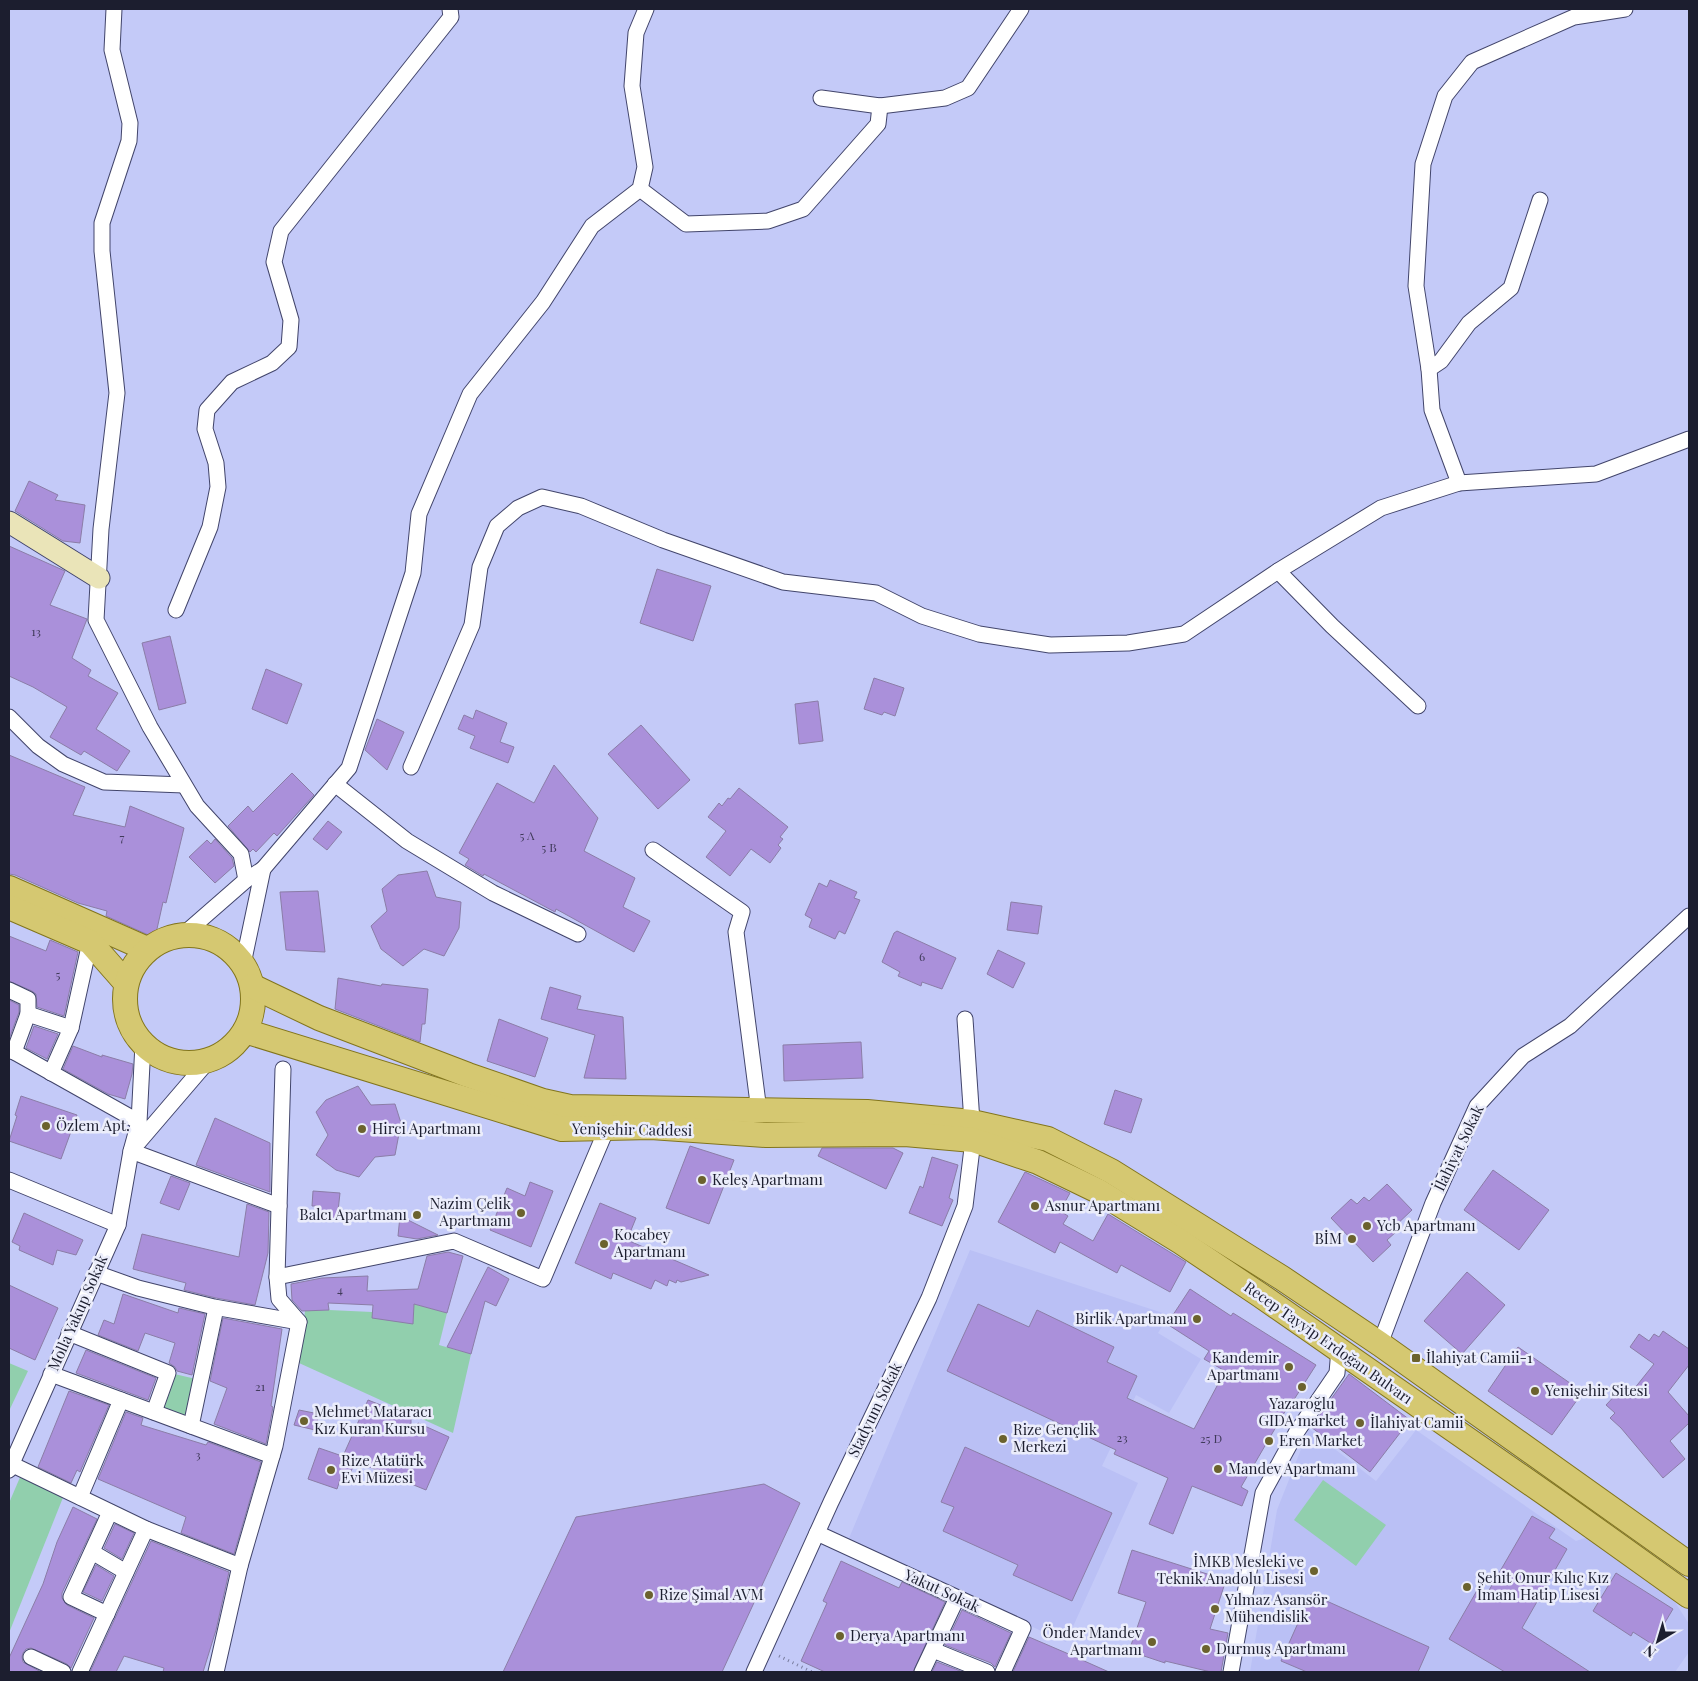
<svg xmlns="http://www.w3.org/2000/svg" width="1698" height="1681" font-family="'Playfair Display',serif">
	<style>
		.built { fill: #bac0f5 }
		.green { fill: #91cfad }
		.building { fill: #aa90da; stroke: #8b7da7 }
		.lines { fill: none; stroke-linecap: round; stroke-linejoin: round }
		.street-casing { stroke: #42456b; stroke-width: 17 }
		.secondary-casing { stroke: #42456b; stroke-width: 23 }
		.primary-casing { stroke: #82751d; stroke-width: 26 }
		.path { stroke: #797d9f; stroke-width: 3; stroke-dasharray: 1 4; stroke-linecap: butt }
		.street { stroke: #fff; stroke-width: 15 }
		.secondary { stroke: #eae4b8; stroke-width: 21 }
		.primary { stroke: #d5c871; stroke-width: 24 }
		.poi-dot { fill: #6b622e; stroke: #ebedfb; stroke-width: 2 }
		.labels { text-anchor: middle; stroke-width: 5; stroke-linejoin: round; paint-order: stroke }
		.number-label { font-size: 12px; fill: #403a5a }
		.poi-label { font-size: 15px; fill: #1c1e2f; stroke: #ebedfb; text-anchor: start }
		.street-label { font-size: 15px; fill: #1c1e2f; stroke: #ebedfb }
	</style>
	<rect width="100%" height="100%" fill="#c4caf8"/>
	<g class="built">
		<polygon points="970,1250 1169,1315 1158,1333 1201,1359 1169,1413 1136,1395 1102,1466 1138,1483 1066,1642 847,1543"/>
		<polygon points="1309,1429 1376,1481 1416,1430 1576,1541 1588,1537 1612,1553 1675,1602 1689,1624 1689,1652 1675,1672 1250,1672 1277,1510"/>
	</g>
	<g class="green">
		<polygon points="414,1304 447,1313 439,1345 471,1354 453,1433 299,1363 305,1311 329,1310 372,1312 413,1323"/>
		<polygon points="9,1363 28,1371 9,1411"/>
		<polygon points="170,1373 196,1379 188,1422 157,1410"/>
		<polygon points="21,1475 64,1495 9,1633 9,1503"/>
		<polygon points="1323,1480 1386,1525 1356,1566 1294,1520"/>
	</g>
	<g class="building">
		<polygon points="29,481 58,495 55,500 85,505 80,543 63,541 15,511"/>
		<polygon points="9,546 65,571 50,605 87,619 72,658 91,670 88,676 118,693 96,729 130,751 117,771 84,751 81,755 50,737 67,707 33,687 9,676"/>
		<polygon points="657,569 711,586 693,641 640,623"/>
		<polygon points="170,636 186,703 159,710 142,643"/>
		<polygon points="266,669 302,684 287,724 252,709"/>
		<polygon points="874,678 904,688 895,716 884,712 882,715 864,709"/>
		<polygon points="818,701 823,741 799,744 795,704"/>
		<polygon points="476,710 507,723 500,742 514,747 508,763 470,748 475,736 458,729 464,715 473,719"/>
		<polygon points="377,719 404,732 387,770 365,750"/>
		<polygon points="641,725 690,780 658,809 608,754"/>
		<polygon points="9,755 85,787 73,815 125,827 130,806 184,828 166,903 163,902 155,938 106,916 107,911 78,903 15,875 9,874"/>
		<polygon points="554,765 598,818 584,851 635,878 623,907 650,921 634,952 556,909 555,912 484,874 483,876 465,865 469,859 459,853 497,783 534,803"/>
		<polygon points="292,773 314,795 277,836 274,833 256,852 253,849 250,852 228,826 248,806 253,812"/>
		<polygon points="739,788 788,827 780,837 783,839 778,845 781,848 770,863 751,849 730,876 706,857 726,831 708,817 719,803 722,806 728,798 730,799"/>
		<polygon points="328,821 342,832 327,850 313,839"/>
		<polygon points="215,839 232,858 234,866 215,883 189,857 207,840 211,844"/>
		<polygon points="427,871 436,897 461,902 459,928 444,956 424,949 403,966 381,949 371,926 387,911 382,889 398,875"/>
		<polygon points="830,880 857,892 854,898 860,900 845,934 839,931 835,939 809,927 812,919 805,915 819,883 827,887"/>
		<polygon points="318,891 325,952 286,950 280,892"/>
		<polygon points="1011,902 1042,906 1038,934 1007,930"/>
		<polygon points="897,931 956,958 942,989 922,982 921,986 905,979 898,976 900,972 882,962 894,933"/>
		<polygon points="9,936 46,951 50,940 78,952 64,1016 37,1007 36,994 32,991 9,981"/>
		<polygon points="998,950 1025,963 1013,988 987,974"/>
		<polygon points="338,978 381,986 382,984 428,989 425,1024 422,1024 420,1042 335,1009"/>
		<polygon points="550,987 581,996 577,1009 623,1017 626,1079 584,1078 595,1035 541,1019"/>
		<polygon points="9,1000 19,1005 19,1012 9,1039"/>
		<polygon points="499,1019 548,1038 535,1077 487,1061"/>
		<polygon points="34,1026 58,1034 47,1059 26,1048"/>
		<polygon points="861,1042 863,1078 784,1081 783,1045"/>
		<polygon points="73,1046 102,1057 102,1055 133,1064 132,1074 125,1099 108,1094 63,1069"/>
		<polygon points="358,1086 371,1105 395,1104 401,1123 395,1155 375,1157 359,1177 336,1170 316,1155 328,1135 316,1112 326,1100"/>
		<polygon points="1115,1090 1142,1099 1131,1133 1104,1124"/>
		<polygon points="21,1096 77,1115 61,1159 9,1141 17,1116 15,1115"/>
		<polygon points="215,1118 270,1143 270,1192 196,1165"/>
		<polygon points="690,1146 734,1160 709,1224 666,1208"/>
		<polygon points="822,1148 893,1148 903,1153 886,1189 818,1156"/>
		<polygon points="932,1157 958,1165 949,1198 953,1200 942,1226 909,1213 920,1186 923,1188"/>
		<polygon points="1493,1170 1549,1210 1519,1250 1464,1210"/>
		<polygon points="1025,1172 1070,1193 1060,1211 1068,1216 1063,1224 1093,1241 1108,1214 1186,1262 1170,1292 1121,1265 1117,1273 1060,1242 1055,1253 998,1222"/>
		<polygon points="171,1176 190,1183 179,1210 160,1203"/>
		<polygon points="530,1182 553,1191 531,1247 490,1230 507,1188 525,1196"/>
		<polygon points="1387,1184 1412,1210 1393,1228 1396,1232 1387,1240 1391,1245 1373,1262 1331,1218 1351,1199 1357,1204 1364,1197 1369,1201"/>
		<polygon points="313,1191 340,1193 337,1220 316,1218 317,1206 312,1206"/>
		<polygon points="600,1203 636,1218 627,1240 709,1275 681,1282 677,1280 676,1283 669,1280 667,1286 655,1280 651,1289 613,1273 611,1279 575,1263"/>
		<polygon points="247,1204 269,1212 268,1253 255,1305 216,1298 184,1290 186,1283 133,1269 142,1234 239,1257"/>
		<polygon points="24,1213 83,1240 76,1255 57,1250 53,1265 19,1250 20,1246 12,1242"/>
		<polygon points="400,1216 438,1235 417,1239 398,1236"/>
		<polygon points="448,1252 463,1256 447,1313 414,1304 413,1324 372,1318 373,1305 328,1303 329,1310 302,1311 292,1300 291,1284 322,1278 368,1276 367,1291 418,1289 427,1256"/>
		<polygon points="488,1267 509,1279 496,1306 485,1301 471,1354 447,1347"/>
		<polygon points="1467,1272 1505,1305 1462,1354 1424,1321"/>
		<polygon points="9,1285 58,1308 35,1360 9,1348"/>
		<polygon points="1190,1289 1231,1316 1233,1313 1316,1365 1288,1409 1287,1408 1241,1487 1248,1491 1242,1506 1192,1486 1173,1534 1149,1524 1168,1478 1114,1454 1116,1450 947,1371 978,1304 1029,1327 1037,1310 1114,1347 1107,1362 1137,1376 1127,1398 1194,1429 1225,1371 1204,1359 1209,1351 1167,1324"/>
		<polygon points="123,1294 178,1313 179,1308 205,1314 192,1375 177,1371 175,1367 169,1363 175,1343 145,1333 138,1351 98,1335 104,1320 114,1324"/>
		<polygon points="223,1318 282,1329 271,1406 273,1407 266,1444 214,1424 227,1388 210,1381"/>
		<polygon points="1663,1331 1689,1349 1689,1365 1668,1392 1689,1416 1689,1423 1670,1441 1685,1459 1663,1478 1621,1428 1610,1418 1615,1413 1606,1405 1622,1388 1630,1394 1654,1364 1630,1347 1639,1334 1649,1341 1654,1334 1659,1337"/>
		<polygon points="1518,1347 1580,1390 1580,1396 1552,1435 1488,1391"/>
		<polygon points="86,1350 156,1378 148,1400 76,1373"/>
		<polygon points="1349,1374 1410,1420 1370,1472 1311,1427"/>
		<polygon points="69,1391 109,1405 80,1472 77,1470 71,1483 38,1467"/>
		<polygon points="368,1400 411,1417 411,1431 415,1431 418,1423 449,1437 426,1490 355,1461 349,1477 342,1474 337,1489 308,1479 319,1448 348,1458 343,1456"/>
		<polygon points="299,1410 319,1414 315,1430 294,1425"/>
		<polygon points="126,1412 143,1418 141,1425 206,1445 208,1442 261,1462 234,1554 181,1533 186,1517 98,1479"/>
		<polygon points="965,1447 1112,1513 1072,1601 1013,1575 1018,1565 943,1531 954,1507 941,1502"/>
		<polygon points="764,1484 800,1503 722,1672 503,1672 576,1517"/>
		<polygon points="73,1507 97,1519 62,1593 62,1598 67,1605 94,1618 71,1668 67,1664 31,1648 26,1649 23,1653 22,1657 23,1662 41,1672 9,1672 9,1658 43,1584 57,1542"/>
		<polygon points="1532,1516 1555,1529 1549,1538 1567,1549 1522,1628 1590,1672 1505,1672 1449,1639 1479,1587 1488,1592"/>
		<polygon points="115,1524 134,1533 122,1559 104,1548"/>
		<polygon points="151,1541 229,1572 216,1630 203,1672 163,1672 164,1668 124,1656 116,1672 90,1672"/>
		<polygon points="1132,1550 1226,1580 1210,1629 1228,1633 1221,1672 1211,1672 1165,1661 1165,1663 1129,1651 1146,1602 1118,1593"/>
		<polygon points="841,1561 899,1588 902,1582 945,1602 913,1672 825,1672 801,1661 827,1603 823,1601"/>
		<polygon points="96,1565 114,1576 102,1601 83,1592"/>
		<polygon points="1616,1573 1673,1609 1652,1644 1633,1632 1631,1636 1593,1611"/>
		<polygon points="1311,1594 1429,1647 1418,1672 1307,1672 1281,1661"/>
		<polygon points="962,1610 1011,1633 995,1667 991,1663 945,1645"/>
		<polygon points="1029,1637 1064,1652 1109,1672 1013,1672"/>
		<polygon points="937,1662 963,1672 932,1672"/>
	</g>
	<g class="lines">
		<defs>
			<g id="street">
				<polyline points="114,9 112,50 130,123 129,141 102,223 102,251 117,393 101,529 96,620 150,727 197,806 241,854 246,880"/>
				<polyline points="821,98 880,106 945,98 968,88 1021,9"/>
				<polyline points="640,189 686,224 768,221 803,209 878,124 880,106"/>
				<polyline points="1429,369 1441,361 1469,323 1511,288 1540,200"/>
				<polyline points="1459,483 1432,410 1429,369 1416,286 1423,164 1445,96 1472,62 1574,17 1625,9"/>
				<polyline points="1278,571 1332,626 1418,706"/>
				<polyline points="176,610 210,527 218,487 216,463 205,429 207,410 232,382 272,363 289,347 291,320 274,262 281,231 451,17 450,9"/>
				<polyline points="9,717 38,746 63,764 104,782 184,785"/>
				<polyline points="411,767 472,625 480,567 497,526 518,508 542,497 581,506 663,540 783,582 876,593 922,616 979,634 1050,645 1128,643 1184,634 1278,571 1381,508 1459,483 1596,474 1689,439"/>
				<polyline points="335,784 407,841 493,893 578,934"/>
				<polyline points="653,850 742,912 736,932 759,1111"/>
				<polyline points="263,869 349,768 413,573 419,514 470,394 543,302 592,226 640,189 645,167 632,86 636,33 646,9"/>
				<polyline points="183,935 246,880 263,869 243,964"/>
				<polyline points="9,990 28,999 28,1014"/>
				<polyline points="965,1019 972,1122"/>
				<polyline points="71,1028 90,942"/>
				<polyline points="9,1049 139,1122"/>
				<polyline points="14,1052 28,1014 71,1028 51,1073"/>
				<polyline points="209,1060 131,1151 279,1206"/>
				<polyline points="283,1069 277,1277 279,1299 299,1322"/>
				<polyline points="9,1180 118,1225"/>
				<polyline points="96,1273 138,1288 214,1307 299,1322 275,1446 240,1566 216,1672"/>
				<polyline points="277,1277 454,1241 543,1279 607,1128"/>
				<polyline points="69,1333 168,1373 154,1412"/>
				<polyline points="1380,1344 1433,1203 1477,1106 1523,1056 1570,1026 1689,916"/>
				<polyline points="51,1374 272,1456"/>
				<polyline points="191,1426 216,1308"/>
				<polyline points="11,1464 146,1529 240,1566"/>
				<polyline points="9,1470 118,1225 131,1151 139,1122 143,1044"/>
				<polyline points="80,1497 121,1400"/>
				<polyline points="817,1533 1023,1628 1003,1672"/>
				<polyline points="92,1552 126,1572"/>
				<polyline points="107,1614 71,1597 110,1512"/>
				<polyline points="933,1650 987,1672"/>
				<polyline points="31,1657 63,1672"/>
				<polyline points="80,1672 146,1529"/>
				<polyline points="754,1672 831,1502 929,1298 965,1206 973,1140"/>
				<polyline points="922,1672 957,1598"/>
				<polyline points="1231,1672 1263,1493 1296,1433 1337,1373 1339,1349"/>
			</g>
			<polyline id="secondary" points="9,522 99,578"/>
			<g id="primary">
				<polyline points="9,888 147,949"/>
				<polyline points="9,907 90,942 126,983"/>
				<circle cx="189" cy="999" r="64"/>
				<polyline points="252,986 319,1018 468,1075 543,1101 570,1107 867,1112 972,1122 1048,1139 1111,1171 1282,1278 1380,1344 1689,1564"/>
				<polyline points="245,1031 562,1129 651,1127 766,1135 905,1134 973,1140 1038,1162 1098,1191 1181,1242 1260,1295 1559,1503 1689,1596"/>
			</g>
		</defs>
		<use href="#street" class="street-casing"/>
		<use href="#secondary" class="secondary-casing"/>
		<use href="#primary" class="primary-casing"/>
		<polyline class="path" points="779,1656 812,1672"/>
		<use href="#street" class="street"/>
		<use href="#secondary" class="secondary"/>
		<use href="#primary" class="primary"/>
	</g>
	<g class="poi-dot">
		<circle cx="46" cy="1126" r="5"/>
		<circle cx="362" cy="1129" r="5"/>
		<circle cx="702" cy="1180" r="5"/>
		<circle cx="1035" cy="1206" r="5"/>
		<circle cx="521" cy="1213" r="5"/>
		<circle cx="417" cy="1215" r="5"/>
		<circle cx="1367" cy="1226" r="5"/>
		<circle cx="1352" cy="1239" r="5"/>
		<circle cx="604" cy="1244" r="5"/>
		<circle cx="1197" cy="1319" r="5"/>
		<rect x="1411" y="1353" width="10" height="10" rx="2.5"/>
		<circle cx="1289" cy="1367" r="5"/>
		<circle cx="1302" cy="1387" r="5"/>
		<circle cx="1535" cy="1391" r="5"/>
		<circle cx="304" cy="1421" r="5"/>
		<circle cx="1360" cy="1423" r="5"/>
		<circle cx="1003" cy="1439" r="5"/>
		<circle cx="1269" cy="1441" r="5"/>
		<circle cx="1218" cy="1469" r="5"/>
		<circle cx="331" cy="1470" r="5"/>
		<circle cx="1314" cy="1571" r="5"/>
		<circle cx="1467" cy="1587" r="5"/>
		<circle cx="649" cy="1595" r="5"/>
		<circle cx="1215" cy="1609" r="5"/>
		<circle cx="840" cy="1636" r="5"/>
		<circle cx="1152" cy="1642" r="5"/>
		<circle cx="1206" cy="1649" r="5"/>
	</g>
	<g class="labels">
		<g class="number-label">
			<text x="36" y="636">13</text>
			<text x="527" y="840">5 A</text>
			<text x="122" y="842">7</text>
			<text x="549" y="852">5 B</text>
			<text x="922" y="961">6</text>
			<text x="58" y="979">5</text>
			<text x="340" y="1294">4</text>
			<text x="260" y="1391">21</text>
			<text x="1122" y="1442">23</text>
			<text x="1211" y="1443">25 D</text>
			<text x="198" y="1459">3</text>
		</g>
		<g class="poi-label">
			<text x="56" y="1131">Özlem Apt.</text>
			<text x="372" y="1134">Hirci Apartmanı</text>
			<text x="712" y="1185">Keleş Apartmanı</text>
			<text x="511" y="1209" text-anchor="end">Nazim Çelik<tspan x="511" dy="17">Apartmanı</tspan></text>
			<text x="1045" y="1211">Asnur Apartmanı</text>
			<text x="407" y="1220" text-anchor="end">Balcı Apartmanı</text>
			<text x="1377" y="1231">Ycb Apartmanı</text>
			<text x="614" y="1240">Kocabey<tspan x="614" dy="17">Apartmanı</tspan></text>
			<text x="1342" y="1244" text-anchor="end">BİM</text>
			<text x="1187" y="1324" text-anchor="end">Birlik Apartmanı</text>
			<text x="1279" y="1363" text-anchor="end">Kandemir<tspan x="1279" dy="17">Apartmanı</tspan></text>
			<text x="1426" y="1363">İlahiyat Camii-1</text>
			<text x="1545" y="1396">Yenişehir Sitesi</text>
			<text x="1302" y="1409" text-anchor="middle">Yazaroğlu<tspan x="1302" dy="17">GIDA market</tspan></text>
			<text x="314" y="1417">Mehmet Mataracı<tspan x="314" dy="17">Kız Kuran Kursu</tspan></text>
			<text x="1370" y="1428">İlahiyat Camii</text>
			<text x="1013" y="1435">Rize Gençlik<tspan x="1013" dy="17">Merkezi</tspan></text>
			<text x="1279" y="1446">Eren Market</text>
			<text x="341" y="1466">Rize Atatürk<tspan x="341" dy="17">Evi Müzesi</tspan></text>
			<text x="1228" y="1474">Mandev Apartmanı</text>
			<text x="1304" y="1567" text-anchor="end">İMKB Mesleki ve<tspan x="1304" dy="17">Teknik Anadolu Lisesi</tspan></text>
			<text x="1477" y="1583">Şehit Onur Kılıç Kız<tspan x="1477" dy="17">İmam Hatip Lisesi</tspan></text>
			<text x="659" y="1600">Rize Şimal AVM</text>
			<text x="1225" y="1605">Yılmaz Asansör<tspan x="1225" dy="17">Mühendislik</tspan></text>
			<text x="1142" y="1638" text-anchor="end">Önder Mandev<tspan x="1142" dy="17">Apartmanı</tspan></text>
			<text x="850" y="1641">Derya Apartmanı</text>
			<text x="1216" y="1654">Durmuş Apartmanı</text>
		</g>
		<g class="street-label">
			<text transform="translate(632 1130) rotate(1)" y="5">Yenişehir Caddesi</text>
			<text transform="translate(1459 1148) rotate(-64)" y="5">İlahiyat Sokak</text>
			<text transform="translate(78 1313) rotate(-66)" y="5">Molla Yakup Sokak</text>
			<text transform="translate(1328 1343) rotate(35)" y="5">Recep Tayyip Erdoğan Bulvarı</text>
			<text transform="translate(875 1410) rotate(-64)" y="5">Stadyum Sokak</text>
			<text transform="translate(942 1591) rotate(25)" y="5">Yakut Sokak</text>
		</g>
	</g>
	<rect width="1698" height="1681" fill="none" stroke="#1c1e2f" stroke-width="20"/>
	<g transform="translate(1658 1641) rotate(218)" stroke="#ebedfb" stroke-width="4" paint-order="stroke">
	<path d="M0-4L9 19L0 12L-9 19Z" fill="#1c1e2f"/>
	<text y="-8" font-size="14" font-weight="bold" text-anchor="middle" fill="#1c1e2f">N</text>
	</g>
</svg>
